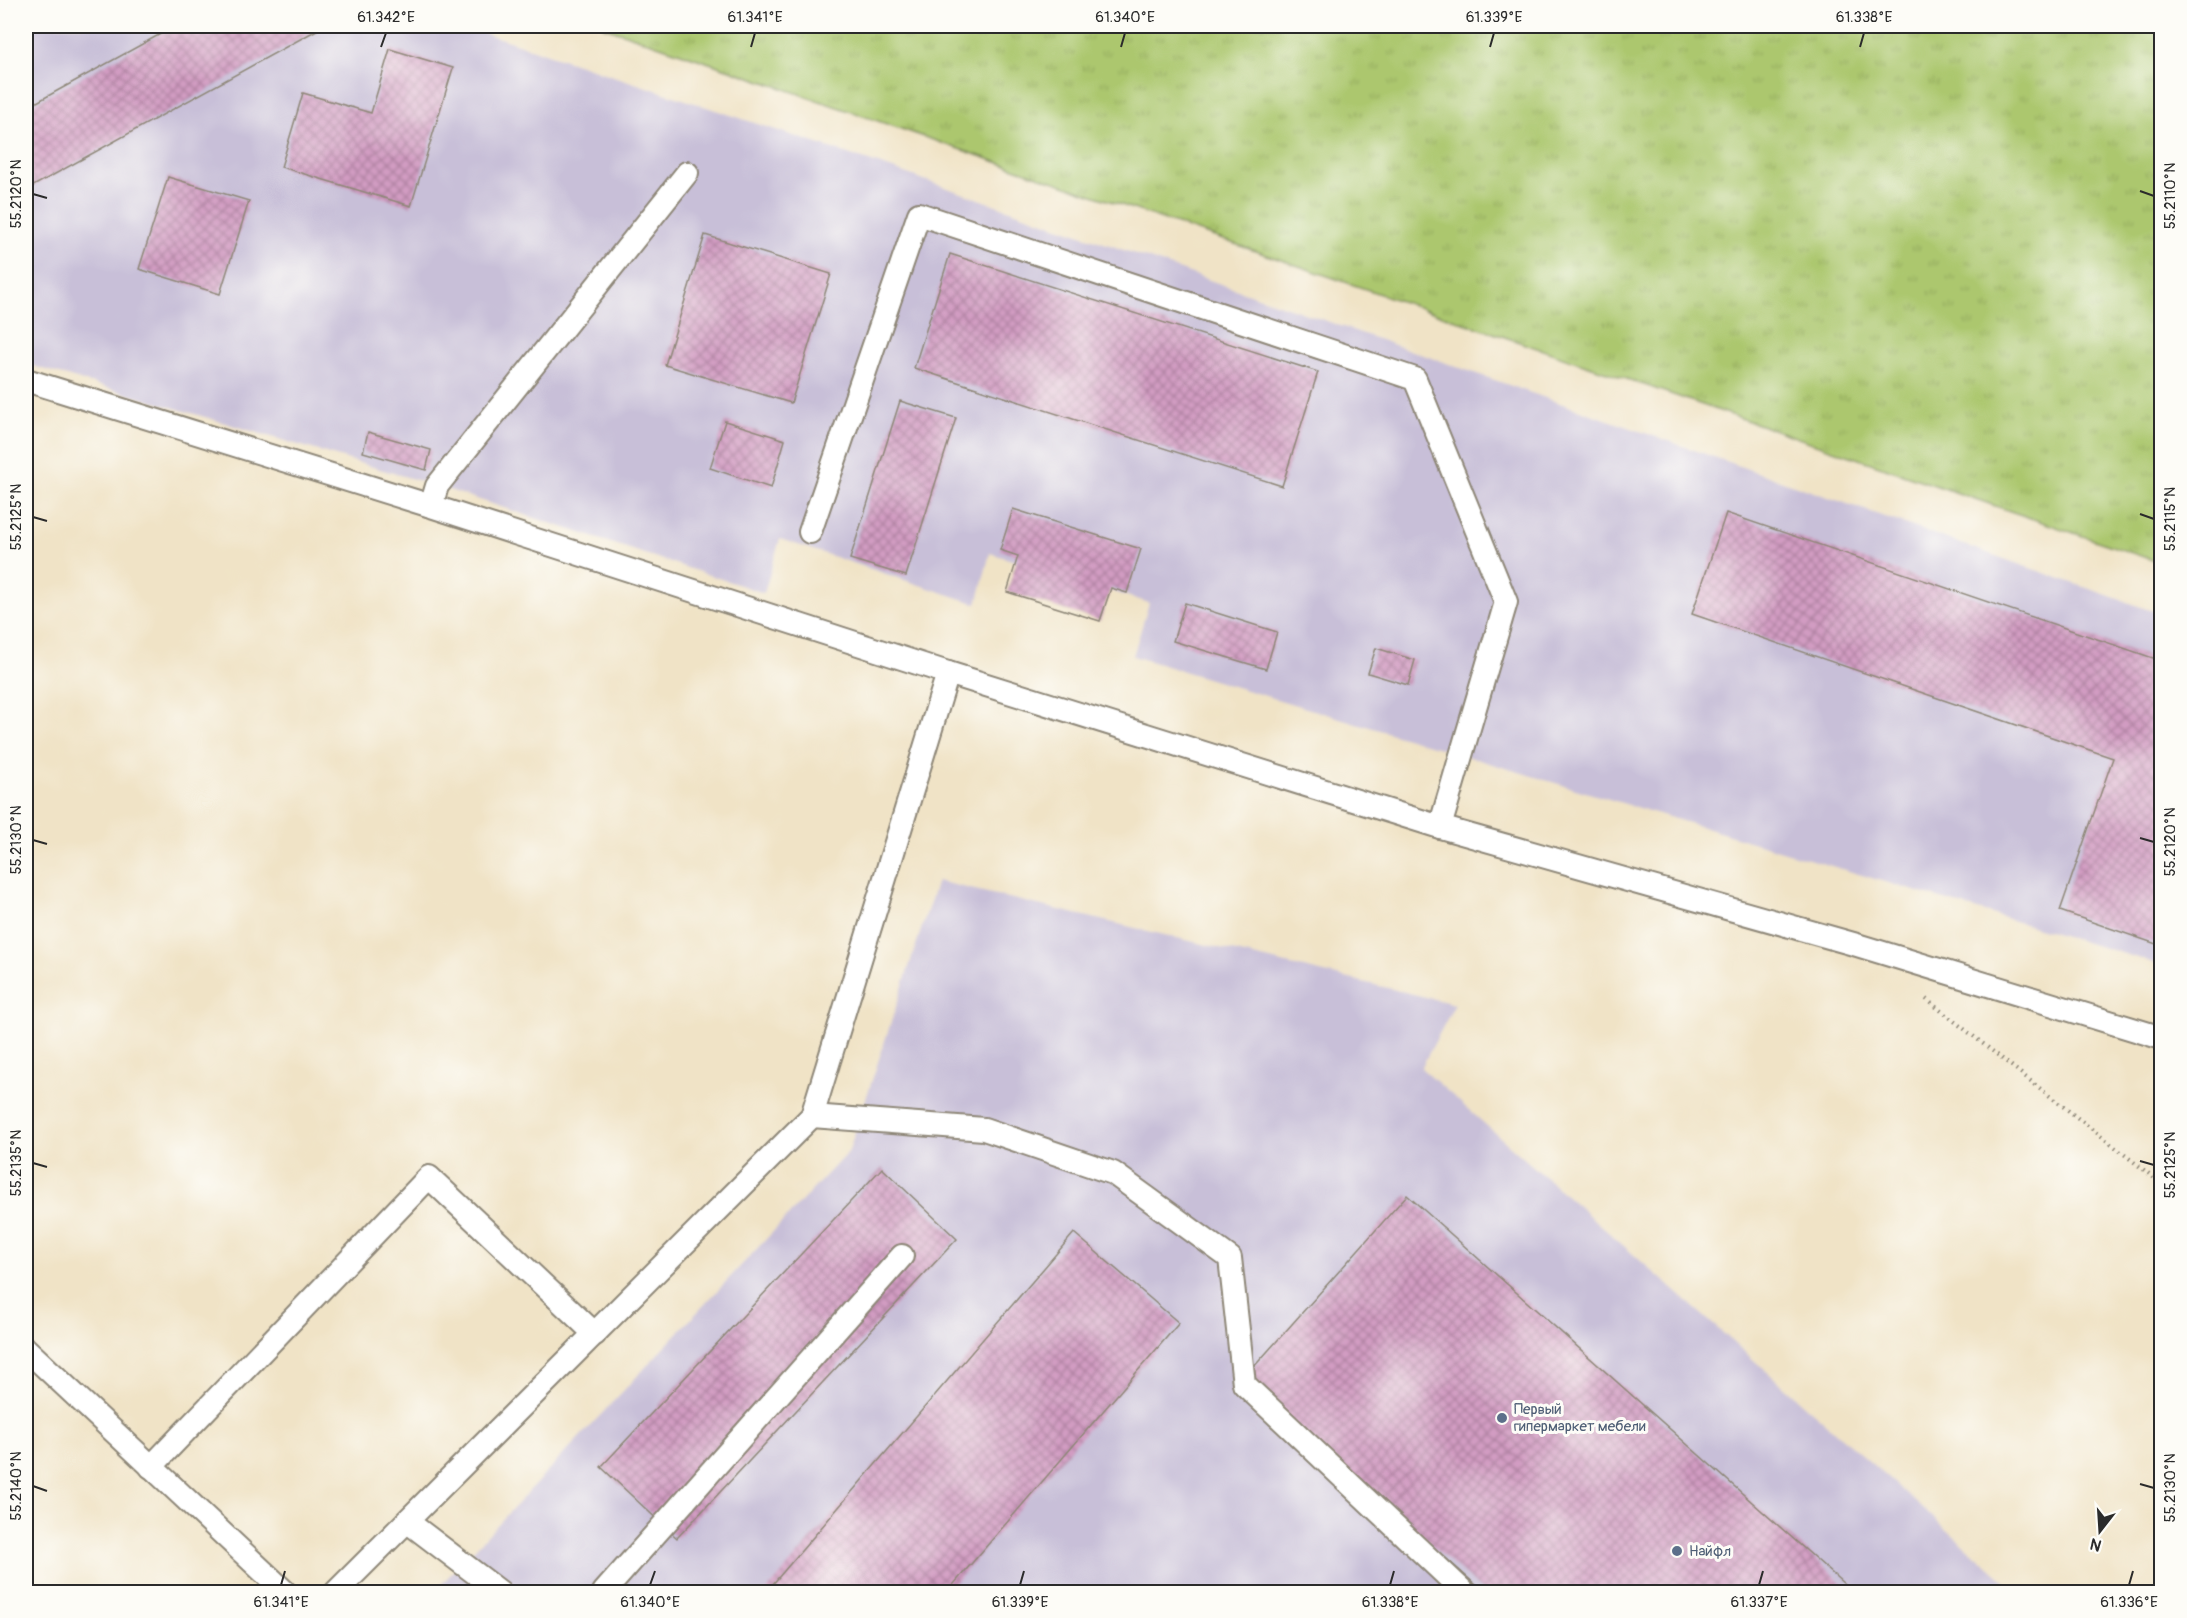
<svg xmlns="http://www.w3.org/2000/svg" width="2187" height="1618" font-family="Pangolin,sans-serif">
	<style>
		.industrial { fill: #c8bfd8 }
		.grass { fill: url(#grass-tufts); stroke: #6c794c; stroke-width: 1.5 }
		.building { fill: url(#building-cross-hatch) }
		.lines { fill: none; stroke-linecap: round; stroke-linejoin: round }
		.service-casing { stroke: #8e8778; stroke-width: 26 }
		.path { stroke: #8e8778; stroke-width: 4; stroke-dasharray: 1.5 4.5; stroke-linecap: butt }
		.service { stroke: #fff; stroke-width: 22 }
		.ticks { fill: none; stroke: #2b2b2b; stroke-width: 2 }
		.service-dot { fill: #5c6f8a; stroke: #fdfcf7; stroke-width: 2 }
		.labels { text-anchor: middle; stroke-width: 6; stroke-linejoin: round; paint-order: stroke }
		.service-label { font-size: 15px; fill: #4e5e75; stroke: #fdfcf7; text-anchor: start }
		.neatline { fill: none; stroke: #2b2b2b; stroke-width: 2 }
		.ticks-label { font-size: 15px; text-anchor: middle; fill: #2b2b2b }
	</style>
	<defs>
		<pattern id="grass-tufts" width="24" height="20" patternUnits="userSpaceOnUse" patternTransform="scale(1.5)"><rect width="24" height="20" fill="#acc76e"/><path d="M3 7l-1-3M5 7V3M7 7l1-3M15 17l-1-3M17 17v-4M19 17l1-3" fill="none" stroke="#94ab5f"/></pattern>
		<pattern id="building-cross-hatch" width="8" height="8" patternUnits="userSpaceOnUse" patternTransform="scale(1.5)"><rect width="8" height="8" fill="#d29cc2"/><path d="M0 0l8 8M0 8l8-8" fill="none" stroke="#ab7f9e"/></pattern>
	</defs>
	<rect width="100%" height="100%" fill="#fdfcf7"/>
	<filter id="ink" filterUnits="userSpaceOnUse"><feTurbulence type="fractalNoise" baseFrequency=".0167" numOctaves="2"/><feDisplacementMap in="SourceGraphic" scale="12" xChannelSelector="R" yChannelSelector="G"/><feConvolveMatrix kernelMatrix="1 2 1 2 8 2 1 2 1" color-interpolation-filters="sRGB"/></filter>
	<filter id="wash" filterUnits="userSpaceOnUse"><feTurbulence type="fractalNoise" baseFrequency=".008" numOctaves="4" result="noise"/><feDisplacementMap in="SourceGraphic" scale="24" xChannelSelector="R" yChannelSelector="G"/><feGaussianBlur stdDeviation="1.35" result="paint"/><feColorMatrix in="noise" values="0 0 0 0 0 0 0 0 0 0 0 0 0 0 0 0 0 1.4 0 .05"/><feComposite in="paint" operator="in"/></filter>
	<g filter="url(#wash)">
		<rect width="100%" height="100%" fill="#f0e3c6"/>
		<g class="industrial">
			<polygon points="26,26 463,26 893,169 2161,614 2161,965 1133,656 1149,603 990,553 977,604 780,539 764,593 437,486 26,364"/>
			<polygon points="937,881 1455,1004 1421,1068 2018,1592 434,1592 849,1151"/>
		</g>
		<polygon class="grass" points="602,26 2161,26 2161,563"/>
		<g id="blocks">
			<g class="building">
				<polygon points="175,26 324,26 26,190 26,108"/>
				<polygon points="390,49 453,68 411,206 281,167 303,93 371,113"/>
				<polygon points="168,177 249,201 220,294 139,269"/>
				<polygon points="705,235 831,274 791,403 665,365"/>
				<polygon points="950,254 1318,372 1282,486 914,368"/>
				<polygon points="900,401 956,418 906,576 850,559"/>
				<polygon points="725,421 785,440 771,488 710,468"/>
				<polygon points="368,432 431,450 426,470 363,452"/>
				<polygon points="1013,509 1141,549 1127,593 1111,588 1100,621 1007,592 1018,556 1000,550"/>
				<polygon points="1726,513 2162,661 2162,946 2060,911 2113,758 1692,614"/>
				<polygon points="1185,603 1277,632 1266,669 1173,641"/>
				<polygon points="1376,648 1415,660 1408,685 1368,673"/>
				<polygon points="882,1168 957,1239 677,1538 601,1467"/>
				<polygon points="1407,1195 1853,1592 1484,1592 1243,1379"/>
				<polygon points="1074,1233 1179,1323 947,1592 766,1592"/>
			</g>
		</g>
	</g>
	<g filter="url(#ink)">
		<use href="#blocks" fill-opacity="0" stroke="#8e8778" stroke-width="1.5"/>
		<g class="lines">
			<defs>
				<g id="service">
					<polyline points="26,380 431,506 948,673"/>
					<polyline points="431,506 437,486 687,173"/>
					<polyline points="1440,827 1857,945 2162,1038"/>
					<polyline points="812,1116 984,1129 1113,1173 1230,1258 1244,1384 1464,1592"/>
					<polyline points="26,1349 285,1592"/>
					<polyline points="151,1467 429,1177 595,1334"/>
					<polyline points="408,1522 500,1592"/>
					<polyline points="336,1592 812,1116 948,673 1440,827 1506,602 1415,379 919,214 810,532"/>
					<polyline points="604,1592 902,1256"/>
				</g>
			</defs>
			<use href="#service" class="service-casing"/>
			<polyline class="path" points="1926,999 2162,1184"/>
			<use href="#service" class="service"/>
		</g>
	</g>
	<path class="ticks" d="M381 47 386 33M751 47 755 33M1121 47 1125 33M1490 47 1494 33M1860 47 1864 33M2140 191 2154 196M33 194 47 198M2140 514 2154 519M33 517 47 521M2140 838 2154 842M33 840 47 844M2140 1161 2154 1165M33 1163 47 1167M2140 1484 2154 1488M33 1486 47 1491M281 1585 285 1571M650 1585 655 1571M1020 1585 1024 1571M1390 1585 1394 1571M1759 1585 1763 1571M2129 1585 2133 1571"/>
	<g class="service-dot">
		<circle cx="1502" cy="1418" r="6"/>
		<circle cx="1677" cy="1551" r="6"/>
	</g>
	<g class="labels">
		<g class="service-label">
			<text x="1514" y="1414">Первый<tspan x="1514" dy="17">гипермаркет мебели</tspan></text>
			<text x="1689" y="1556">Найфл</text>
		</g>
	</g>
	<rect width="2187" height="1618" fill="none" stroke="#fdfcf7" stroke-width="66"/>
	<g transform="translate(2100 1531) rotate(197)" stroke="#fdfcf7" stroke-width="4.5" paint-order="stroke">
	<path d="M0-4.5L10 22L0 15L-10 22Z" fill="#2b2b2b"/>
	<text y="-9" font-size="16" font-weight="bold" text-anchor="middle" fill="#2b2b2b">N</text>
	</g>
	<rect x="33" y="33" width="2121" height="1552" class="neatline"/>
	<g class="ticks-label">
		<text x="386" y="22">61.342°E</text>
		<text x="755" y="22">61.341°E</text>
		<text x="1125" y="22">61.340°E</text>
		<text x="1494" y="22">61.339°E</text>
		<text x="1864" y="22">61.338°E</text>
		<text transform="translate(16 194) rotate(-90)" y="5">55.2120°N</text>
		<text transform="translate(2170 196) rotate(-90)" y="5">55.2110°N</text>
		<text transform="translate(16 517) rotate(-90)" y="5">55.2125°N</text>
		<text transform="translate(2170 519) rotate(-90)" y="5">55.2115°N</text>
		<text transform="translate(16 840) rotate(-90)" y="5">55.2130°N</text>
		<text transform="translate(2170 842) rotate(-90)" y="5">55.2120°N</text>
		<text transform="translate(16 1163) rotate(-90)" y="5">55.2135°N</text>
		<text transform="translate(2170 1165) rotate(-90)" y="5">55.2125°N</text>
		<text transform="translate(16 1486) rotate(-90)" y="5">55.2140°N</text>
		<text transform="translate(2170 1488) rotate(-90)" y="5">55.2130°N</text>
		<text x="281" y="1607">61.341°E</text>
		<text x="650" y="1607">61.340°E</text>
		<text x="1020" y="1607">61.339°E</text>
		<text x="1390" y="1607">61.338°E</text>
		<text x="1759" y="1607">61.337°E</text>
		<text x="2129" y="1607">61.336°E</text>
	</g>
</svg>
